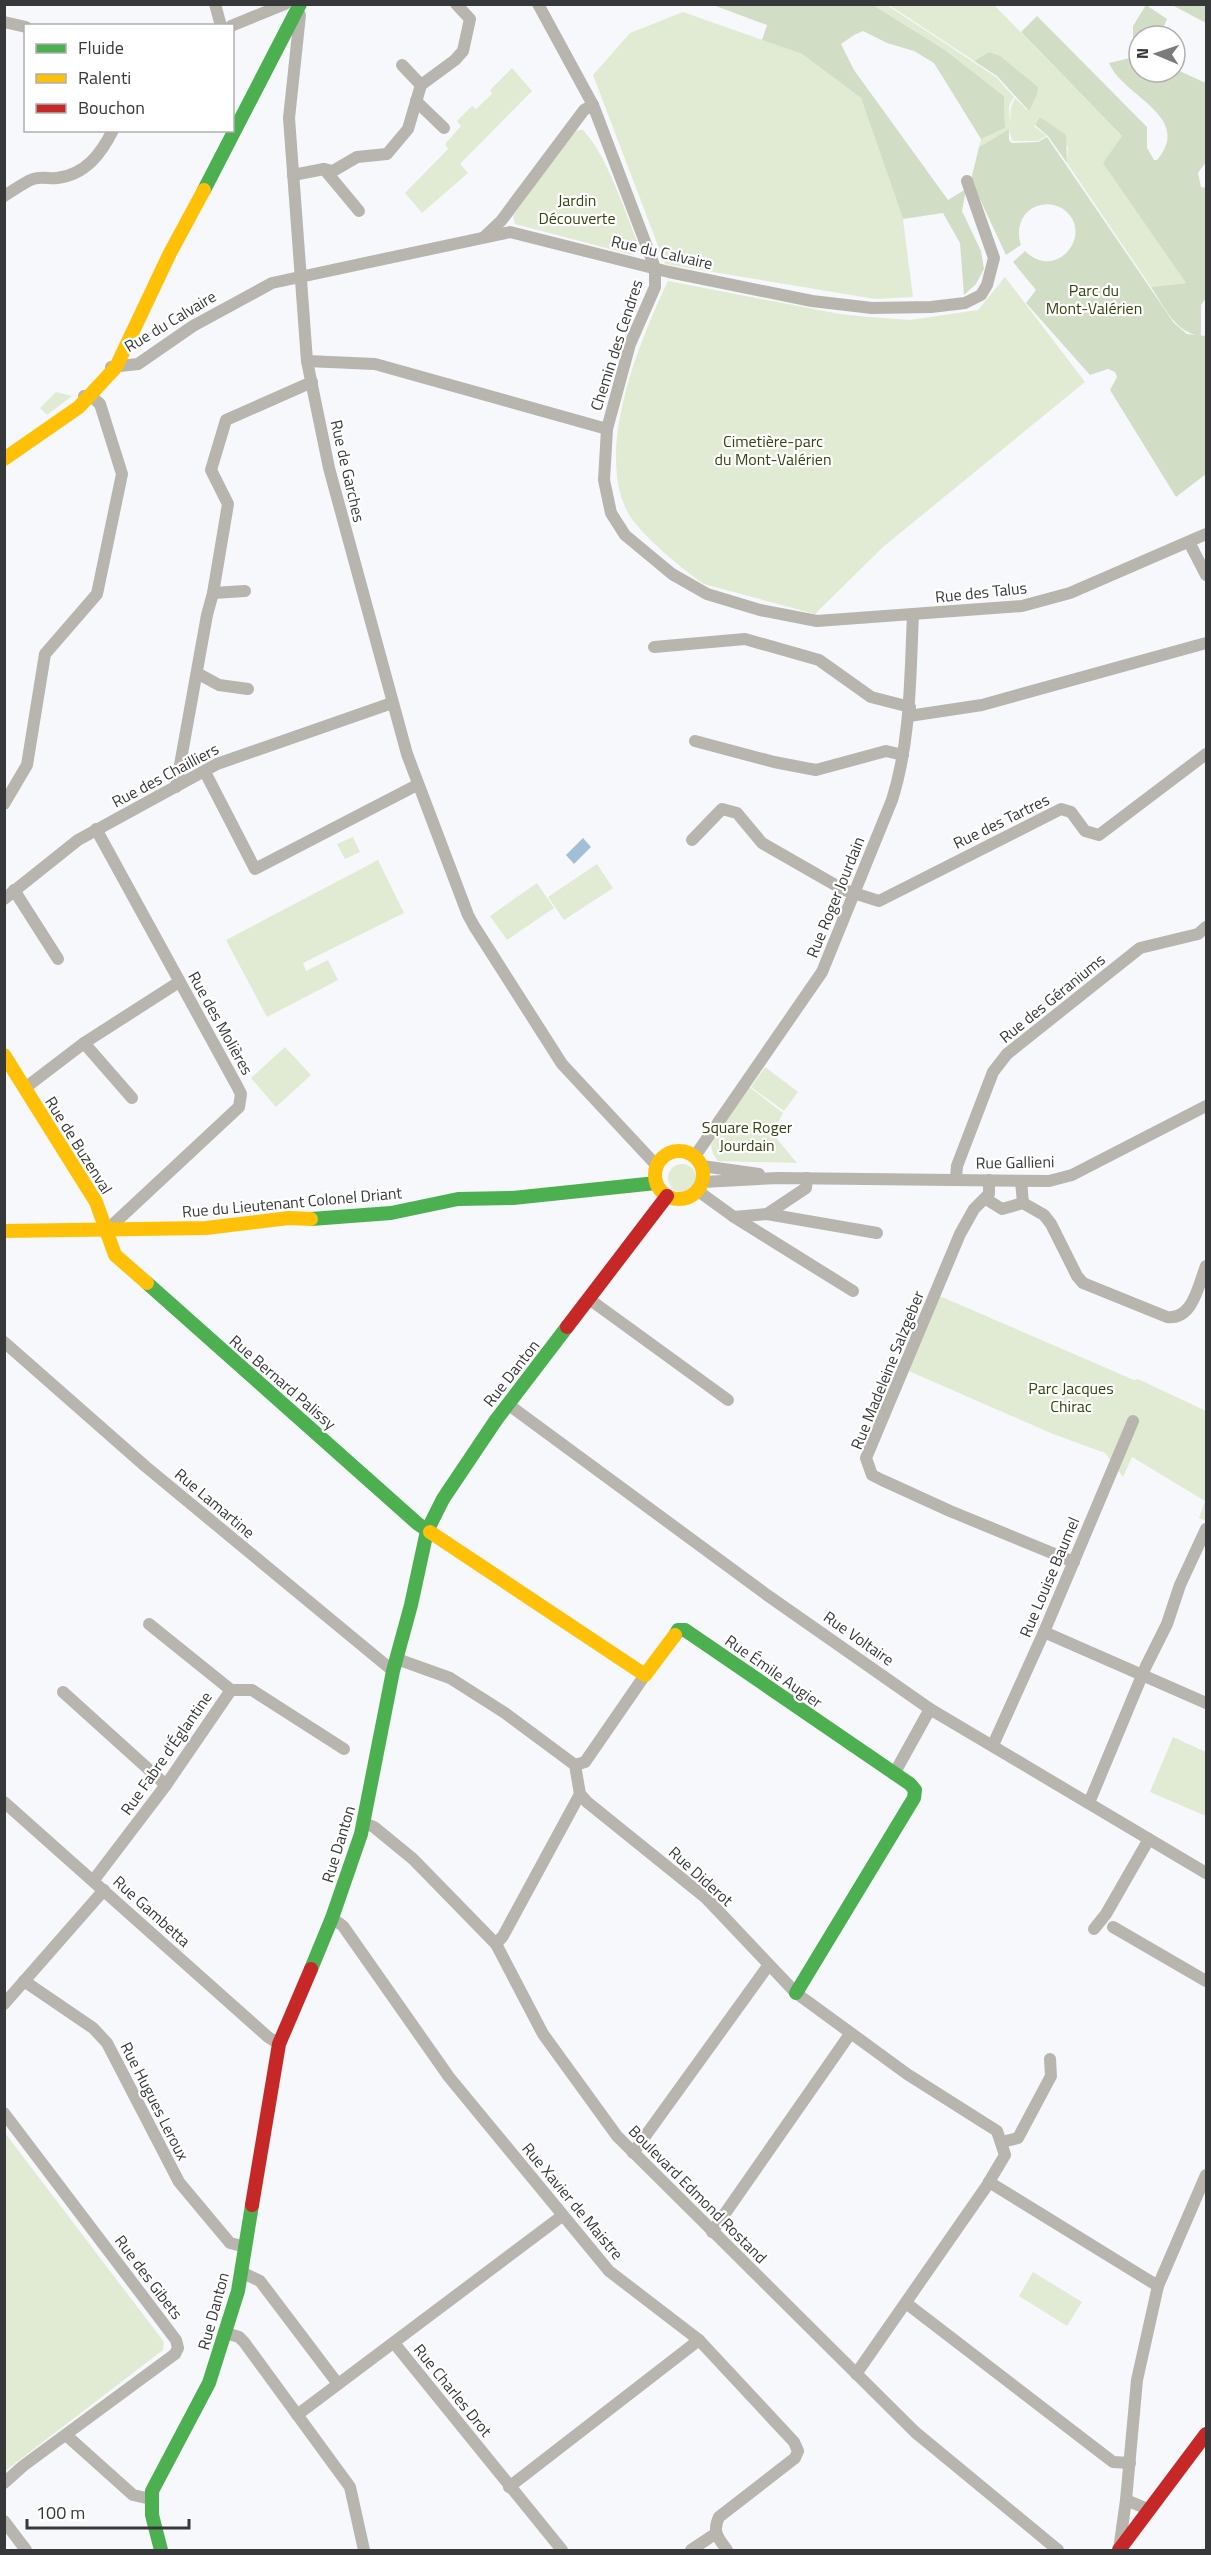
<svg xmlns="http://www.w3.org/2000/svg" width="1211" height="2555" font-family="'Titillium Web',sans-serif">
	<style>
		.green { fill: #e1ebd4 }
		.forest { fill: #d2ddc5 }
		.water { fill: #a2bfd8 }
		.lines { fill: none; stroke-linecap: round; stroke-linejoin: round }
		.street { stroke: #b8b4ae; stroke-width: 12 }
		.fast { stroke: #4caf50; stroke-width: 14 }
		.slow { stroke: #ffc107; stroke-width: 14 }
		.jam { stroke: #c62828; stroke-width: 14 }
		.labels { text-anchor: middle; stroke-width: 4.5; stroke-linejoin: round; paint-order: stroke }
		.park-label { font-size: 16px; fill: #34440f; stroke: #fff }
		.street-label { font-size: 16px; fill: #373839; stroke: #fff }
	</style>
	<rect width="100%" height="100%" fill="#f6f8fb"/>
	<g class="green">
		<polygon points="873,5 887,5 996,77 1014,97 1009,106 1010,122 1011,107 1015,98 1028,111 1037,95 989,52 974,61 889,5 994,5 1122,136 1104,163 1186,283 1151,287 1067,163 1068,147 1041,117 1034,126 1047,136 1038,141 1012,141 1009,129 979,147 981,139 1005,128 1004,96 945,50"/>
		<polygon points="683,12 802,54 861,98 903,219 913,297 875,299 665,264 593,75 630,33"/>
		<polygon points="512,68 532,91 460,164 468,173 422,213 405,193 448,149 445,144 461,126 457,121 472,106 476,109 492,94 490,90"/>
		<path d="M579 130H583C608 157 625 212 639 246V250L633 255 515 224 513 216 566 141 574 132Z"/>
		<path d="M1005 277 1085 382 883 547 815 614 704 584C685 572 638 532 628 513 594 449 640 340 668 281L840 314 869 317 910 320 978 310Z"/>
		<polygon points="56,392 72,396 47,415 40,408"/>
		<polygon points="353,837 360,852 345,859 337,844"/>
		<polygon points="378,860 404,913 303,963 306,971 328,960 338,980 267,1017 226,940"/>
		<polygon points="597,864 613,888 564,920 548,897"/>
		<polygon points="537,883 554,908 507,940 490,916"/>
		<polygon points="285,1047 311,1075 276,1107 251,1078"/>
		<polygon points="765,1067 798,1092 784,1111 751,1087"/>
		<polygon points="748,1086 783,1113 773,1134 797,1163 718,1161 713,1154 711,1145"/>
		<circle cx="682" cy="1178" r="14"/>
		<polygon points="935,1294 1134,1380 1138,1379 1206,1411 1206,1521 1199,1518 1205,1501 1132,1457 1123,1477 1105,1453 1053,1434 904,1369"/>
		<polygon points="1173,1737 1206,1752 1206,1816 1150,1792"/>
		<polygon points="5,2133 164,2342 163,2350 5,2471"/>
		<polygon points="1033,2272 1082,2302 1067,2326 1019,2296"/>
	</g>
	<g class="forest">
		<polygon points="713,5 873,5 945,50 1004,96 1005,128 981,139 934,63 914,51 887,43 863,31 854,35 841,44 854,70 948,200 966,189 962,211 981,251 984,269 976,284 964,295 960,243 943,213 903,219 861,98 802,54 762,40 767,25"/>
		<path d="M1146 5 1167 19 1160 36H1139V72H1175V69L1206 83V162L1198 173 1201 187 1206 188V298L1201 305V336C1175 333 1164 306 1151 287L1186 283 1103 163 1122 136 1021 32 1037 16 1147 127V148L1154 160H1157C1194 116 1123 97 1109 63L1130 58 1133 53V26Z"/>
		<polygon points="1172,5 1206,5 1206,23"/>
		<polygon points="989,52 1000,56 1038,87 1037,95 1029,111 997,76 974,61"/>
		<polygon points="1040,117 1066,135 1067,163 1048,136 1035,125"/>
		<path d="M1009 129V140L1012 143 1038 142 1047 137 1174 323 1187 334 1206 336V474L1176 497 1110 390 1117 377 1115 372 1108 369 1090 375 1026 303 1036 290 1013 262 1025 251C1057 283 1096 232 1063 209 1057 205 1048 203 1041 205 1022 209 1015 228 1021 245L1006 255 971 180 979 147Z"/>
	</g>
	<polygon class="water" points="583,838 591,847 574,864 566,855"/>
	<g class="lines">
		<g class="street">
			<polyline points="215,4 221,26"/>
			<polyline points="538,4 593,105 655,268 655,287 630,344 607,429 604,480 611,513 625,535 672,574 707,594 760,610 817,621 1022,606 1070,593 1206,534"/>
			<polyline points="300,15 289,118 307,361 329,468 407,754 468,915 474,926 562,1064 657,1166"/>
			<polyline points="4,22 26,27"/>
			<polyline points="231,26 285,4"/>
			<polyline points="402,65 421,85"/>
			<polyline points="416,101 444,128"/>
			<polyline points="324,169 359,211"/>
			<polyline points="293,175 324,169 333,171 357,157 387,154 408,129 421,85 455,60 463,51 470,19 456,4"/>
			<path d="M4 196C14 190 23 183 33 179 41 176 50 179 57 178 85 175 101 154 113 130"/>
			<polyline points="484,237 501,221 584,110 593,105"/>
			<polyline points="307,361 375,364 607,429"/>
			<polyline points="111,367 138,364 193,326 272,283 510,232 669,272 812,301 872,308 931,307 965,303 981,295 987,285 994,258 967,181"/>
			<polyline points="1189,542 1206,575"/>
			<polyline points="213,593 245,591"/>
			<polyline points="654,647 745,639 819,660 871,697 910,707"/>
			<polyline points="197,673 219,685 248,689"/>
			<polyline points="909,716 982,705 1206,643"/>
			<polyline points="695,741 774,762 816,770 886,751 903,755"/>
			<polyline points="205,772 255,869 417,785"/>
			<polyline points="176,787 207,615 213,593 228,504 211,470 226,420 312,382"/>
			<polyline points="4,804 27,765 45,654 97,594 122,474 100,404 92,397 84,396"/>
			<polyline points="96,829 237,1086 241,1094 239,1107 107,1230"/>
			<polyline points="692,840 722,809 737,813 762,843 844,890 879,901 1061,809 1071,812 1085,831 1099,835 1206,754"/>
			<polyline points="14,890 58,959"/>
			<polyline points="4,899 78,840 217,764 392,703"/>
			<polyline points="84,1043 132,1098"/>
			<polyline points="25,1088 84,1043 179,982"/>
			<path d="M695 1156 822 972 892 800C911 740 910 677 913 615"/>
			<polyline points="702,1166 759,1174"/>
			<polyline points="956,1178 957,1166 993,1072 1007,1054 1140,948 1198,934 1206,927"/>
			<polyline points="989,1180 989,1194 974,1209 960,1234 866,1458 872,1475 882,1480 950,1511 1074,1562"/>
			<path d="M1021 1181 1023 1203 1044 1215 1051 1224 1077 1276 1083 1283 1167 1317C1193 1320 1198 1286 1206 1266"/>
			<polyline points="703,1182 778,1178 1049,1181 1072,1175 1206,1106"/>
			<polyline points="698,1191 734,1217 853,1291"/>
			<polyline points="986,1199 1002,1209 1023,1203"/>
			<polyline points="767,1214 806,1188 807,1178"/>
			<polyline points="734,1217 767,1214 877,1233"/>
			<polyline points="589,1299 728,1400"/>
			<polyline points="4,1342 145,1466 393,1671"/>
			<polyline points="509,1405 767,1595 930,1709 1206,1873"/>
			<polyline points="149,1624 231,1690"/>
			<polyline points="1044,1632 1206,1703"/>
			<polyline points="397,1659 450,1678 505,1713 575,1765 580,1794 587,1802 706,1898 796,1993 907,2074 997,2131 1005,2155 986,2187 856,2374"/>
			<polyline points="63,1692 166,1785"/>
			<polyline points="993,1745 1044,1632 1133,1421"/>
			<polyline points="575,1765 585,1762 645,1675"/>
			<polyline points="894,1774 930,1709"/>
			<polyline points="1091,1798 1146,1666 1167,1624 1180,1585 1206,1529"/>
			<polyline points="4,1802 268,2037 279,2044"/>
			<polyline points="364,1823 374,1827 413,1859 496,1944 543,2034 617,2136 915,2432 1058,2550"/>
			<polyline points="93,1881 166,1785 231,1690 252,1690 344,1749"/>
			<path d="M332 1918 343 1926 449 2077 609 2271 699 2340 794 2442 798 2451 795 2458 719 2517C712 2532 718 2538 727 2550"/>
			<polyline points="1113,1927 1206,1981"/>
			<polyline points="1094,1929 1106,1914 1149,1839"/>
			<polyline points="496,1944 503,1936 580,1794"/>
			<polyline points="24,1981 93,2028 107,2043 179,2182 230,2243 246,2247"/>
			<polyline points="4,2004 104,1890"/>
			<polyline points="4,2113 176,2340 178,2348 175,2354 23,2466 4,2483"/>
			<polyline points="1002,2142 1018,2138 1051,2076 1050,2059"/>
			<polyline points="633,2153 768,1966"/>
			<polyline points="989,2182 1158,2286"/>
			<polyline points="712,2232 850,2034"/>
			<polyline points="241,2272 260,2281 338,2384"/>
			<polyline points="906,2303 1113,2462 1130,2463"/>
			<polyline points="226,2333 239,2337 244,2342 350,2487 364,2550"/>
			<polyline points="394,2343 562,2550"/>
			<polyline points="297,2415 562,2216"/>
			<polyline points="66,2435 133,2495 151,2499"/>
			<polyline points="509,2487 699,2340"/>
			<polyline points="1126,2500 1150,2510"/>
			<polyline points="4,2521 26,2550"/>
			<polyline points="691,2550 715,2534"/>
			<polyline points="1119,2550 1126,2500 1137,2380 1158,2286 1206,2175"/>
		</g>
		<g class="fast">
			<polyline points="204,190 300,4"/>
			<polyline points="311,1219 391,1213 458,1199 513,1198 656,1183"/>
			<polyline points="147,1283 418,1524 430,1532"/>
			<polyline points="675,1635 678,1630 685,1630 910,1784 915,1790 914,1798 796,1993"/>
			<polyline points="311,1969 332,1918 361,1834 393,1671 411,1605 427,1531 443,1499 496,1420 567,1327"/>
			<polyline points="161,2550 152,2515 152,2491 209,2383 238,2291 252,2205"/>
		</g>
		<g class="slow">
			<polyline points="4,459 79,407 116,367 170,253 204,190"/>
			<polyline points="4,1055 96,1202 115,1255 147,1283"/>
			<circle cx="679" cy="1175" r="24"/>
			<polyline points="4,1231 206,1228 289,1218 311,1219"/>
			<polyline points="430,1532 645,1675 675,1635"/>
		</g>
		<g class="jam">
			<polyline points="567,1327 667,1196"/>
			<polyline points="252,2205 279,2044 311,1969"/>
			<polyline points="1119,2550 1206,2434"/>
		</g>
	</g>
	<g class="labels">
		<g class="park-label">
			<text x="577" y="206">Jardin<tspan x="577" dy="18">Découverte</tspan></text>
			<text x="1094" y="296">Parc du<tspan x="1094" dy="18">Mont-Valérien</tspan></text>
			<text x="773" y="447">Cimetière-parc<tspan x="773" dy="18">du Mont-Valérien</tspan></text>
			<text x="747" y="1133">Square Roger<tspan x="747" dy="18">Jourdain</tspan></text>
			<text x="1071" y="1394">Parc Jacques<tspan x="1071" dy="18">Chirac</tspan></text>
		</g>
		<g class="street-label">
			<text transform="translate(662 252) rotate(13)" y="6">Rue du Calvaire</text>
			<text transform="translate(170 321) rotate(-31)" y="6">Rue du Calvaire</text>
			<text transform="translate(616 345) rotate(-72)" y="6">Chemin des Cendres</text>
			<text transform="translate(348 471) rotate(77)" y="6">Rue de Garches</text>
			<text transform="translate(981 592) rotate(-6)" y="6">Rue des Talus</text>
			<text transform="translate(165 775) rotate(-28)" y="6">Rue des Chailliers</text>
			<text transform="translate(1001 821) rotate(-26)" y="6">Rue des Tartres</text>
			<text transform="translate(835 897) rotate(-68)" y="6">Rue Roger Jourdain</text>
			<text transform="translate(1052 998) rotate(-39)" y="6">Rue des Géraniums</text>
			<text transform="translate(221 1023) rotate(61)" y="6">Rue des Molières</text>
			<text transform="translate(79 1145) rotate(58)" y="6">Rue de Buzenval</text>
			<text transform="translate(1015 1162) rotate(-1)" y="6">Rue Gallieni</text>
			<text transform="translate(292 1202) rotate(-5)" y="6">Rue du Lieutenant Colonel Driant</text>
			<text transform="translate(887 1370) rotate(-68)" y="6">Rue Madeleine Salzgeber</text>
			<text transform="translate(511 1373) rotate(-52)" y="6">Rue Danton</text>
			<text transform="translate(283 1382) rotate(41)" y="6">Rue Bernard Palissy</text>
			<text transform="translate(215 1503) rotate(40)" y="6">Rue Lamartine</text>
			<text transform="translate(1049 1577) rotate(-67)" y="6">Rue Louise Baumel</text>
			<text transform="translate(859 1638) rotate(35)" y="6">Rue Voltaire</text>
			<text transform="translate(774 1671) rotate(35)" y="6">Rue Émile Augier</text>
			<text transform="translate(166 1753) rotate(-55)" y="6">Rue Fabre d'Églantine</text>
			<text transform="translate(338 1844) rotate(-73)" y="6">Rue Danton</text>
			<text transform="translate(701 1876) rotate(42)" y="6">Rue Diderot</text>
			<text transform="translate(152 1911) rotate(42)" y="6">Rue Gambetta</text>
			<text transform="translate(155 2101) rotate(63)" y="6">Rue Hugues Leroux</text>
			<text transform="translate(698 2194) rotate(45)" y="6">Boulevard Edmond Rostand</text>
			<text transform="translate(573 2201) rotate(50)" y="6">Rue Xavier de Maistre</text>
			<text transform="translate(149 2277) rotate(53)" y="6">Rue des Gibets</text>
			<text transform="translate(213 2311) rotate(-75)" y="6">Rue Danton</text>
			<text transform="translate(453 2390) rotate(51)" y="6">Rue Charles Drot</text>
		</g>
	</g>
	<rect width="1211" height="2555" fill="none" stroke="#373839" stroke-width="12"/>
	<rect x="24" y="24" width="210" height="108" fill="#ffffff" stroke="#afafb0" stroke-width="1.5"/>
	<rect x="36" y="44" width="30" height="9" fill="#4caf50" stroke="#afafb0" stroke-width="1.5"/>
	<text x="78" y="54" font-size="18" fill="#373839">Fluide</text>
	<rect x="36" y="74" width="30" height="9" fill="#ffc107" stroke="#afafb0" stroke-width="1.5"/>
	<text x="78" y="84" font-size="18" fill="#373839">Ralenti</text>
	<rect x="36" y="104" width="30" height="9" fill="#c62828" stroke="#afafb0" stroke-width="1.5"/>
	<text x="78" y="114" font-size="18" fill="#373839">Bouchon</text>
	<g transform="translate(1157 54) rotate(272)"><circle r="28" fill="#ffffff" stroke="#afafb0" stroke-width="1.5"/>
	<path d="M0-4.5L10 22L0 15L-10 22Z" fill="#7a7b7d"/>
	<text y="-9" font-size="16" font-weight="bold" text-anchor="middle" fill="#373839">N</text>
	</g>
	<path d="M27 2519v9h162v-9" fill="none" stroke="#373839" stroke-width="3"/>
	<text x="36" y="2519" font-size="18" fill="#373839" stroke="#ffffff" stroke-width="4.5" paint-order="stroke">100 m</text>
</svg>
